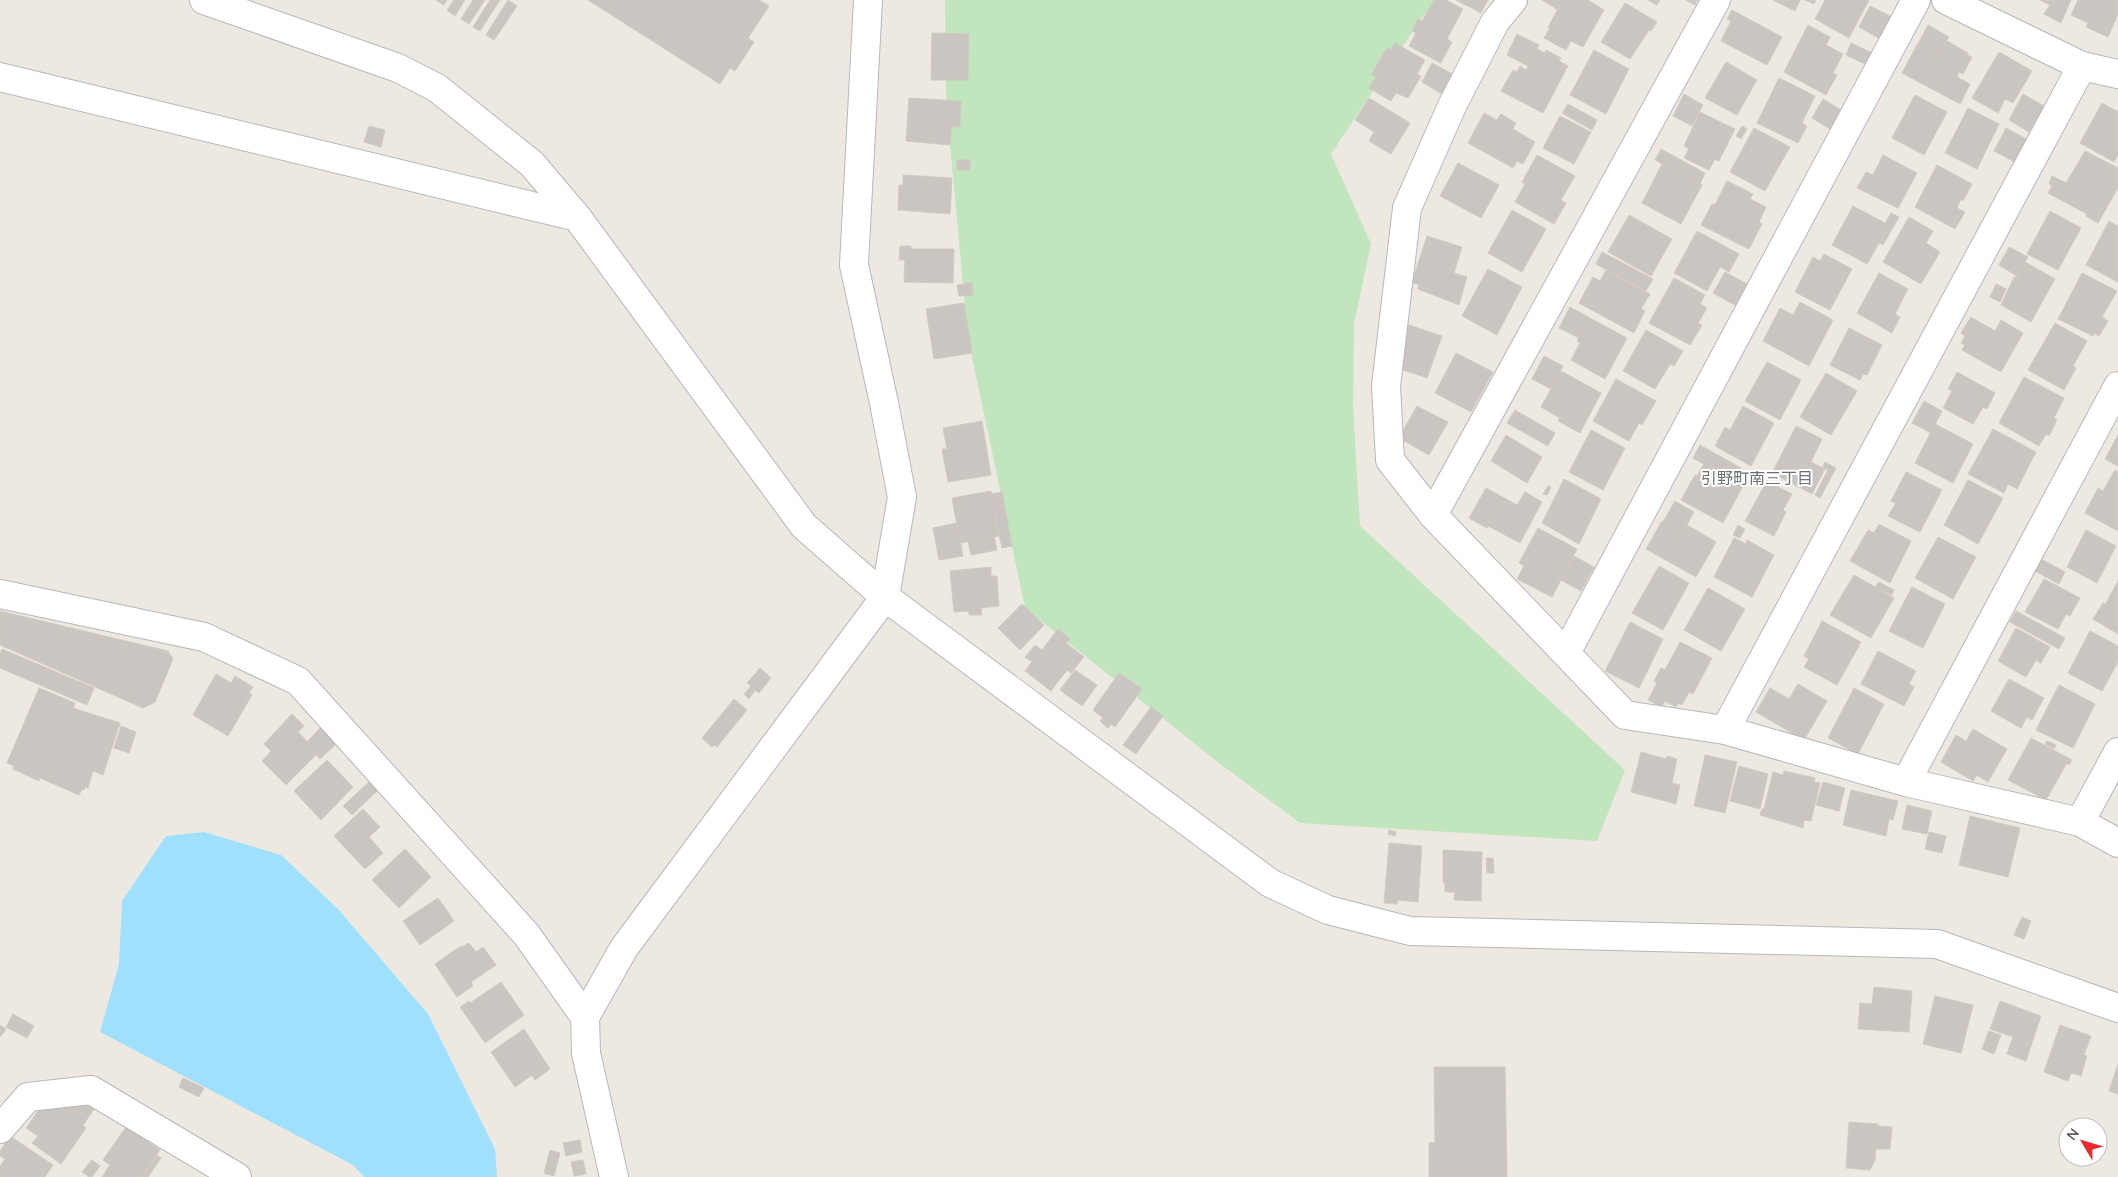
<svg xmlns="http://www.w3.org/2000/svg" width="2118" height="1177" font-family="Quicksand,'Noto Sans JP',sans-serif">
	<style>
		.green { fill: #c1e5bd }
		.water { fill: #9fe0ff }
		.building { fill: #cac5c0; stroke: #d2cabf }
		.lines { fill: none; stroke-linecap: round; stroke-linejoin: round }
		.minor-casing { stroke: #b4b8bc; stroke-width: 30 }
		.minor { stroke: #fff; stroke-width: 28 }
		.labels { text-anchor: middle; stroke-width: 4; stroke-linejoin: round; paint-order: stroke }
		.neighbourhood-label { font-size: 16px; fill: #6b7174; stroke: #fff }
	</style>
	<rect width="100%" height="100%" fill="#ede9e1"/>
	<polygon class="green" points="945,0 1439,0 1423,16 1331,154 1371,244 1354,324 1353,406 1360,526 1625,770 1597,841 1300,823 1219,763 1025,608 968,338 946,101"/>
	<polygon class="water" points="204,832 281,855 338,909 428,1014 495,1149 497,1177 364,1177 353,1165 100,1032 119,964 122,901 166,836"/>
	<g class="building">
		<polygon points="436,0 447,0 444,5"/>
		<polygon points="454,0 465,0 455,16 447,10"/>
		<polygon points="473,0 485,0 469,24 461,19"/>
		<polygon points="490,0 500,0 480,31 473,27"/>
		<polygon points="508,0 517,6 494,40 486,35"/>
		<polygon points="588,0 759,0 769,6 748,38 754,42 735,71 730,68 720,84"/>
		<polygon points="1434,0 1446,0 1463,9 1447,39 1452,42 1441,63 1409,46 1416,33 1412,31 1418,19 1422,21"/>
		<polygon points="1456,0 1488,0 1481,13"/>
		<polygon points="1542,0 1563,0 1558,10"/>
		<polygon points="1563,0 1588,0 1604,10 1583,47 1571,41 1566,50 1544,38 1550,28 1548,27"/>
		<polygon points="1648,0 1660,0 1657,5"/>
		<polygon points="1686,0 1697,0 1695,5"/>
		<polygon points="1773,0 1800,0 1795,11"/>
		<polygon points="1805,0 1816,0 1814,4"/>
		<polygon points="1825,0 1869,0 1849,38 1815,19"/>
		<polygon points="2040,0 2071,0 2061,23 2044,14 2050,5"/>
		<polygon points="2078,0 2118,0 2118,14 2108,37 2086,27 2088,23 2071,15"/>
		<polygon points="1625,3 1657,22 1651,31 1649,30 1630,59 1601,42"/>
		<polygon points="1870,6 1892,17 1880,39 1859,27"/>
		<polygon points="1732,10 1782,37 1767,65 1721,41 1731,21 1727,19"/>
		<polygon points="1808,25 1830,37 1826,45 1843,54 1833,73 1837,75 1826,95 1784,72"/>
		<polygon points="1928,25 1949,37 1938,56 1917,46"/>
		<polygon points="932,33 969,34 968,80 931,80"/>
		<polygon points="1517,34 1539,45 1528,66 1507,55"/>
		<polygon points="1947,41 1968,53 1967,55 1972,57 1963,74 1959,72 1957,77 1970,84 1960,104 1902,73 1917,45 1938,56"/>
		<polygon points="1395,43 1425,60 1417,74 1421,76 1408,98 1396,93 1391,101 1369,88 1376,77 1371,75 1387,48 1391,50"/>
		<polygon points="1851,43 1872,53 1867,65 1846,55"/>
		<polygon points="1537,49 1545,53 1546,50 1561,58 1559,61 1568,66 1543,113 1501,91 1513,70 1517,72 1520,66 1526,70"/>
		<polygon points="1594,50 1629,69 1606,114 1570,95"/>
		<polygon points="1999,52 2032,71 2013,103 2005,99 1998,113 1972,98"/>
		<polygon points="1726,62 1757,80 1737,115 1705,98"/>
		<polygon points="1432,63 1456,76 1445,96 1422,82"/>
		<polygon points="1779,78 1815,96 1802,123 1807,126 1798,143 1757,123"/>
		<polygon points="1684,94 1703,105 1692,126 1673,116"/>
		<polygon points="2023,94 2044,106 2029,132 2009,120"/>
		<polygon points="1915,95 1947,112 1924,155 1892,138"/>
		<polygon points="909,98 961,101 960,127 952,126 950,145 906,141"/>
		<polygon points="1369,98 1410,123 1391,154 1369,141 1374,132 1355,120"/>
		<polygon points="1823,99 1841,110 1830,129 1812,118"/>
		<polygon points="2102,103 2118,112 2118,155 2114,162 2080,143"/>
		<polygon points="1568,104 1597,120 1592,130 1562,113"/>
		<polygon points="1968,108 1999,124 1977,169 1945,153"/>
		<polygon points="1700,112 1735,129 1719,161 1715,159 1709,170 1684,158 1689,149 1684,146"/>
		<polygon points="1484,113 1497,120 1501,114 1516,123 1513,129 1535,142 1523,164 1517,161 1513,168 1468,143"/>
		<polygon points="1560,116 1591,132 1574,164 1543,148"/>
		<polygon points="369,126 385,130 381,147 364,142"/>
		<polygon points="1742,126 1747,129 1741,139 1736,136"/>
		<polygon points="1754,128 1790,147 1765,191 1730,172"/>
		<polygon points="2006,128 2028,140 2015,162 1994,151"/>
		<polygon points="1661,149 1705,173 1700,184 1655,160"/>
		<polygon points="2085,151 2118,168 2118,188 2098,223 2086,216 2087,214 2048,193 2052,186 2049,184 2052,176 2066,183"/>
		<polygon points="1537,155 1575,176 1561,200 1566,203 1554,224 1515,202 1525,184 1522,182"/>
		<polygon points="1883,155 1917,173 1898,208 1857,188 1866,172 1873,175"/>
		<rect x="957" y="160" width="13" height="10"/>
		<polygon points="1458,163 1499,185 1481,218 1440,196"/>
		<polygon points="1662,164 1702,185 1681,224 1642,203"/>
		<polygon points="1937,165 1972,184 1963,201 1961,199 1957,208 1965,212 1955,229 1915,207"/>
		<polygon points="903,175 952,178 950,214 898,210 899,185 903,185"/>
		<polygon points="1727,181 1753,194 1750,199 1766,207 1759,222 1762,224 1749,249 1701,225 1712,204 1715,205"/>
		<polygon points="1853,206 1885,223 1891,213 1899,217 1883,245 1879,243 1867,264 1832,245"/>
		<polygon points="1512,210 1546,229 1522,272 1488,253"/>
		<polygon points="2050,211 2081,228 2058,270 2027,254"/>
		<polygon points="1629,215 1672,239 1651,276 1608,252"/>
		<polygon points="1909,217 1933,231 1926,243 1940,252 1921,284 1883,262"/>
		<polygon points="2109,221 2118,226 2118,282 2086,265"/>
		<polygon points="1697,231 1739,254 1729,272 1720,267 1707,291 1674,273"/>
		<polygon points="1427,236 1462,247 1454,273 1467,277 1459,305 1418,289 1419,285 1412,282"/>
		<polygon points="900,246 911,246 911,249 954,249 953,283 904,282 905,260 899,260"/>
		<polygon points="2009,247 2028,257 2017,276 1999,265"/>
		<polygon points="1602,252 1653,279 1646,291 1596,264"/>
		<polygon points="1824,254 1852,269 1830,310 1795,292 1813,257 1820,261"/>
		<polygon points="2025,262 2055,279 2031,322 2001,305 2014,277 2016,278 2017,276"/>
		<polygon points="1488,269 1522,287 1497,335 1462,316"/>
		<polygon points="1606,270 1650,294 1641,309 1645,311 1634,333 1579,303 1593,277 1600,281"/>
		<polygon points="1725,272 1747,284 1735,305 1713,293"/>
		<polygon points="1879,273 1908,289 1895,314 1900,317 1892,333 1857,313"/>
		<polygon points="2082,273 2117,291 2102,317 2108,321 2099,336 2094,333 2093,336 2058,319"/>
		<polygon points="1674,278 1705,295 1700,304 1707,308 1698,323 1702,325 1690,345 1649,323"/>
		<polygon points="972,283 973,295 959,296 957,285"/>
		<polygon points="1996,284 2006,289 2000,302 1990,297"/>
		<polygon points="1800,302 1833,320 1809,366 1763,341 1780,308 1793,315"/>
		<polygon points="964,303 972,353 934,359 926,309"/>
		<polygon points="1570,307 1590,318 1579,338 1559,328"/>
		<polygon points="1971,317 1995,331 2001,320 2023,333 2001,372 1962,350 1965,345 1961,343 1965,336 1961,333"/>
		<polygon points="1590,318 1627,338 1605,379 1571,360 1580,343 1577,341"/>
		<polygon points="2055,323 2087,341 2073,366 2076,368 2064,390 2028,370"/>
		<polygon points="1406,324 1442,336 1427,378 1392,366"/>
		<polygon points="1849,328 1882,345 1867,375 1863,374 1860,380 1830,365"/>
		<polygon points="1646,330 1683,351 1674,366 1670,364 1655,389 1623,371"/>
		<polygon points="1456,353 1493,372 1471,412 1435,393"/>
		<polygon points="1544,356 1563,366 1551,389 1532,379"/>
		<polygon points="1767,362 1801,380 1780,420 1745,401"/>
		<polygon points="1561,371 1601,393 1580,433 1558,421 1560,418 1541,407"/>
		<polygon points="1957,372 1995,393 1987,409 1983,407 1973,424 1943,408 1952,391 1948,389"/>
		<polygon points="1826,373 1857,391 1831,435 1800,417"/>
		<polygon points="2024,377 2064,398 2054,418 2057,420 2049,436 2046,434 2039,446 1999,423"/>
		<polygon points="1616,379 1656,401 1642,425 1639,423 1629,441 1593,421"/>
		<polygon points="1924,401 1942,411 1931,433 1912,423"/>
		<polygon points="1417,406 1448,422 1429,455 1399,438"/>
		<polygon points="1743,406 1774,423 1751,466 1715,446 1725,427 1730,430"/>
		<polygon points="1515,410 1555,433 1548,446 1507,423"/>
		<polygon points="982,421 991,475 948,482 942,449 947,449 943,428"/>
		<polygon points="1935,424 1973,444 1953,483 1915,463"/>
		<polygon points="1796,426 1822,439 1811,462 1825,469 1812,494 1772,473"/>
		<polygon points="1993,429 2036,452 2017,489 2008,484 2004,493 1968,474"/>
		<polygon points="1591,430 1625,448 1603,490 1569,472"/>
		<polygon points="1506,435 1542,457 1527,483 1491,461"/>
		<polygon points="2118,435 2118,466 2105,459"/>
		<polygon points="1700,445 1741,468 1734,481 1693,458"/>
		<polygon points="1825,462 1836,468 1820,498 1815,495 1828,470 1823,467"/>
		<polygon points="1704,464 1743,486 1723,523 1681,500 1695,475 1697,476"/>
		<polygon points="2115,470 2118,472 2118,531 2085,513 2098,488 2103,491"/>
		<polygon points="1906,472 1942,490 1920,532 1888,516 1896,503 1891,501"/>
		<polygon points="1564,479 1601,499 1579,544 1542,523"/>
		<polygon points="1968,480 2003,498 1978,544 1944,525"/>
		<polygon points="1767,481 1792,494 1783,510 1786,512 1774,536 1745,521"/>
		<polygon points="1548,486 1551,487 1547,495 1543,494"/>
		<polygon points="1486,488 1517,505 1525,492 1542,502 1520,543 1488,526 1487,528 1469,518"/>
		<polygon points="991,491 999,536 960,543 952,498"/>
		<polygon points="1002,492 1012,546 1002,548 991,494"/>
		<polygon points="1675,501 1694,512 1683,532 1663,522"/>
		<polygon points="1662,521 1683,532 1687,525 1716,542 1696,577 1646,549"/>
		<polygon points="957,523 963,556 939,560 933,528"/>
		<polygon points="1879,524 1911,541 1890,583 1850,561 1868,530 1874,533"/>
		<polygon points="1738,525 1745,529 1740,538 1733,535"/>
		<polygon points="1538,528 1577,549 1552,597 1517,579 1524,566 1519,563"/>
		<polygon points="2086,530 2116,546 2097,583 2067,567"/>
		<polygon points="994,536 997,550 971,555 968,541"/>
		<polygon points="1938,537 1976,557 1953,599 1915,578"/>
		<polygon points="1734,538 1746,544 1747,540 1774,555 1752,597 1714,577"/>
		<polygon points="1574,556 1594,567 1581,591 1561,580"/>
		<polygon points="2041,559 2065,572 2059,584 2035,571"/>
		<polygon points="1659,566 1689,583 1663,630 1632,613"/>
		<polygon points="991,567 991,576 997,576 999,606 981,608 982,615 969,615 969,611 954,612 950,571"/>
		<polygon points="1854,575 1894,598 1871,638 1830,615"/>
		<polygon points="2044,579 2080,598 2070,616 2066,614 2058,629 2025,612"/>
		<polygon points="2118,581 2118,634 2093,619 2103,603 2105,605"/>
		<polygon points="1879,582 1894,590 1892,595 1875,587"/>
		<polygon points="1912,587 1945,604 1923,648 1889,631"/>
		<polygon points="1708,588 1745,609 1721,651 1684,630"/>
		<polygon points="1022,604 1044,625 1020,650 998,628"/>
		<polygon points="0,611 168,651 173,659 155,702 143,708 0,645"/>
		<polygon points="2016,611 2065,638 2059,649 2010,622"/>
		<polygon points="1822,621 1861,642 1837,685 1804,667 1809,659 1804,656"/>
		<polygon points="1630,622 1663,639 1639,688 1605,671"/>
		<polygon points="2016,628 2050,647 2041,663 2036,660 2026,677 1998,661"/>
		<polygon points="1058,629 1070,639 1066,643 1084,657 1071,673 1067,670 1051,691 1025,671 1032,662 1025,657 1035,645 1042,650"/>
		<polygon points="2090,631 2118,646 2118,662 2102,691 2068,673"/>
		<polygon points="1680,642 1712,658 1693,694 1689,692 1682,705 1678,703 1676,707 1665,701 1662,707 1648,700 1657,683 1654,681 1661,668 1665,670"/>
		<polygon points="2,649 94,688 87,705 0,668 0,654"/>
		<polygon points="1878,651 1916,671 1909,684 1914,687 1904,706 1861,684"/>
		<polygon points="760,668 771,678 759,693 755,690 749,699 744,694 751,686 747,683"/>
		<polygon points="1075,670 1097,685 1082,706 1060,690"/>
		<polygon points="1119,673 1142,689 1115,727 1111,724 1108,728 1100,721 1103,718 1093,710"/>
		<polygon points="216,674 231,683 235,676 253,687 249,693 252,695 228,736 193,715"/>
		<polygon points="2009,679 2044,698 2032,720 2027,717 2021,728 1991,711"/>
		<polygon points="1798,684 1827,701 1804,740 1756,712 1770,688 1789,699"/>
		<polygon points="2059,685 2095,704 2073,748 2036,730"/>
		<polygon points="39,688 75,703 73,708 120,723 103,775 93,771 88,788 85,787 84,790 82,789 79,795 40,778 39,781 13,769 14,766 7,763"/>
		<polygon points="1854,688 1884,704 1858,754 1828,738"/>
		<polygon points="734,699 747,710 717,747 714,745 712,747 702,738"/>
		<polygon points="1151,707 1163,716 1136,754 1123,745"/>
		<polygon points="292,714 304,726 298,732 318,753 286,785 262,761 271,751 264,744"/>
		<polygon points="121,726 136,732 129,753 114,748"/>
		<polygon points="321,727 337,743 320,759 316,755 318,753 307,742"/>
		<polygon points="1973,729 2007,749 1988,782 1977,775 1973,781 1941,762 1956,735 1966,741"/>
		<polygon points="2031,738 2072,760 2069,765 2067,763 2046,800 2008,780"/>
		<polygon points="2047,741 2056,745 2054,749 2045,744"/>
		<polygon points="1641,752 1666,759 1667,756 1677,759 1672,783 1680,785 1676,804 1631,792"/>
		<polygon points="1705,755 1737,762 1725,813 1694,806"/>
		<polygon points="327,760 353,787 321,820 294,791"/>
		<polygon points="1739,766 1768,774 1760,809 1730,801"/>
		<polygon points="1784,771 1815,778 1814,782 1820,783 1811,821 1804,820 1803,828 1760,815 1762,809 1764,809 1773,772 1783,775"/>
		<polygon points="370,781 378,790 352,815 343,806"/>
		<polygon points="1823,782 1845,788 1839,811 1816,805"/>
		<polygon points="1851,790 1898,801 1893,820 1889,819 1886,836 1843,825"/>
		<polygon points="1907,805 1932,811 1927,834 1902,829"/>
		<polygon points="363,809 380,827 369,837 383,853 365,869 334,836"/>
		<polygon points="1970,816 2020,828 2008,877 1959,865"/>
		<polygon points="1389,830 1396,832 1395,836 1388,834"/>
		<polygon points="1929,832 1946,836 1942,853 1925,849"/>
		<polygon points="1389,843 1422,846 1418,902 1398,900 1397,904 1384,903"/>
		<polygon points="405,849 431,877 399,908 372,880"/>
		<polygon points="1443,850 1482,852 1481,901 1454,900 1455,892 1445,892 1445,883 1443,883"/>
		<polygon points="1486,858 1493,858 1494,873 1487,873"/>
		<polygon points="438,898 454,921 420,945 403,921"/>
		<polygon points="2022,917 2031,921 2024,939 2014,935"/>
		<polygon points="469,943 476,952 483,947 496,965 471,982 473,986 457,997 435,964 461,946 462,947"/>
		<polygon points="501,982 524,1015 485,1043 460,1007 469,1001 470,1003"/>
		<polygon points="1874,987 1912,991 1909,1032 1858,1029 1860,1003 1872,1004"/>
		<polygon points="1935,996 1973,1005 1961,1053 1923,1044"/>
		<polygon points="2000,1001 2041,1016 2026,1061 2007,1054 2013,1037 1990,1029"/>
		<polygon points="13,1014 34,1026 27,1038 6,1027"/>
		<polygon points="0,1025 6,1029 0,1037"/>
		<polygon points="2060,1025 2091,1036 2084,1055 2087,1056 2081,1076 2071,1073 2068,1081 2044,1072"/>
		<polygon points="524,1029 550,1069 535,1080 532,1075 515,1087 491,1052"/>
		<polygon points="1989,1031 2001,1035 1994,1054 1982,1049"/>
		<polygon points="2118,1064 2118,1094 2109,1091"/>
		<polygon points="1434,1067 1505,1067 1507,1177 1429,1177 1429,1143 1435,1142"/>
		<polygon points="183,1078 204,1088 199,1097 179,1087"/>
		<polygon points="60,1080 97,1105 83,1125 86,1128 61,1164 32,1143 38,1136 26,1128"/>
		<polygon points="1849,1122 1878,1124 1875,1160 1870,1170 1846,1168"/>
		<polygon points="1877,1126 1892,1127 1890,1149 1876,1149"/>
		<polygon points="126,1127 160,1150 141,1177 102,1177 110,1165 103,1160"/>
		<polygon points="10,1136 53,1165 45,1177 0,1177 0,1166 5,1159 0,1156 0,1151"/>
		<polygon points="580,1140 582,1152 566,1156 563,1143"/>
		<polygon points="550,1150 560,1153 554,1176 544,1173"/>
		<polygon points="157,1155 161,1158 148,1177 142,1177"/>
		<polygon points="92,1160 100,1166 92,1177 89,1177 82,1172"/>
		<polygon points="583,1160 586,1174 574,1176 571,1162"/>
	</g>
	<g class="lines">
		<defs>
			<g id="minor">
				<polyline points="204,0 398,68 437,88 532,164 577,217 804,526 885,597"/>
				<polyline points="868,0 854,265 884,403 902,497 885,597"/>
				<polyline points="1513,0 1495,22 1452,106 1407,208 1386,386 1390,460 1433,515 1625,715 1725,730 1906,782 2080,822 2118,843"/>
				<polyline points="1946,0 2082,66 2118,74"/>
				<polyline points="0,77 577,217"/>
				<polyline points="1433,515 1716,0"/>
				<polyline points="0,594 204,637 298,681 526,934 585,1017"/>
				<polyline points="1566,653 1916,0"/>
				<polyline points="1725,730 2082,66"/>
				<polyline points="1906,782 2118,386"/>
				<polyline points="2080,822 2118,752"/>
				<polyline points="0,1129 28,1097 91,1090 237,1177"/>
				<polyline points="614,1177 586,1053 585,1017 624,948 885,597 1270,883 1328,910 1410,931 1937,944 2118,1008"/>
			</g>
		</defs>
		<use href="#minor" class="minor-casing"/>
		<use href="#minor" class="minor"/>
	</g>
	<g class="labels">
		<g class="neighbourhood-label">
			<text x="1757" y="484">引野町南三丁目</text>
		</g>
	</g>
	<g transform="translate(2083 1142) rotate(308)"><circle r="24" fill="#ffffff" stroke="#bdbfc0"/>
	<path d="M0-4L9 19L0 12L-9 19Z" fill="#eb2931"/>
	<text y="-8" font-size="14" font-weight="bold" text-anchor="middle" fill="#5a5e62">N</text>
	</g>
</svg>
